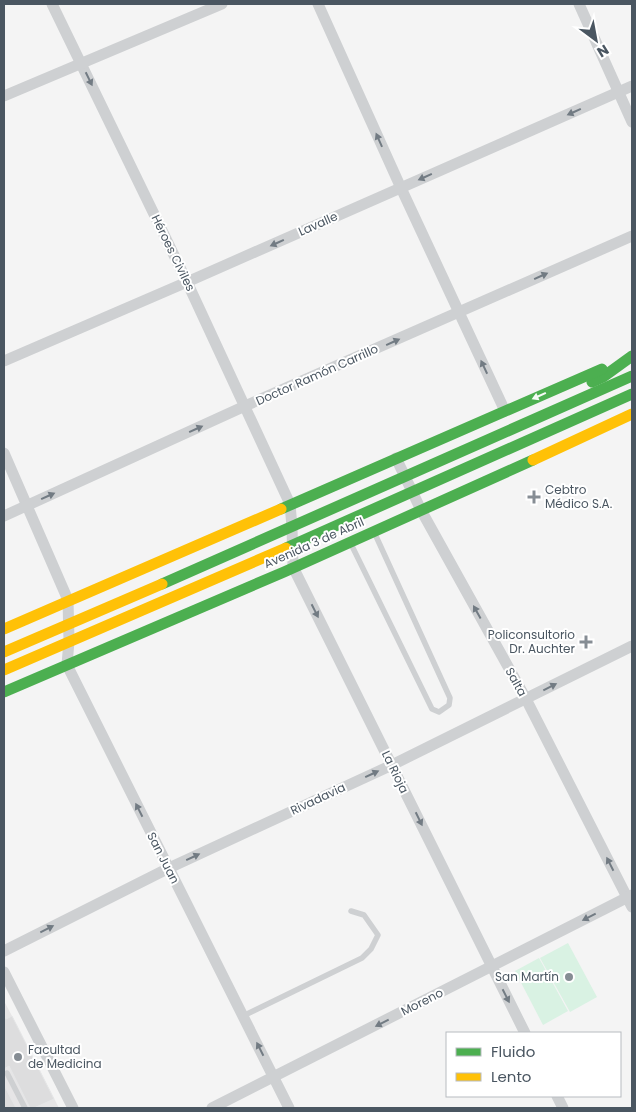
<svg xmlns="http://www.w3.org/2000/svg" width="636" height="1112" font-family="Poppins,sans-serif">
	<style>
		.education { fill: #e6e5e6 }
		.green { fill: #d9f2e3 }
		.building { fill: #ddddde; stroke: #e5e6e7 }
		.lines { fill: none; stroke-linecap: round; stroke-linejoin: round }
		.lane { stroke: #ced0d2; stroke-width: 5.5 }
		.street { stroke: #ced0d2; stroke-width: 11 }
		.fast { stroke: #4caf50; stroke-width: 11 }
		.slow { stroke: #ffc107; stroke-width: 11 }
		.oneway { fill: #727b83 }
		.oneway2 { fill: #f6fbf6 }
		.poi-dot { fill: #868d94; stroke: #fff; stroke-width: 2 }
		.labels { text-anchor: middle; stroke-width: 4; stroke-linejoin: round; paint-order: stroke }
		.street-label { font-size: 12px; fill: #4a5661; stroke: #fff }
		.poi-label { font-size: 12px; fill: #4a5661; stroke: #fff; text-anchor: start }
	</style>
	<rect width="100%" height="100%" fill="#f4f4f4"/>
	<polygon class="education" points="4,1001 12,1016 59,1108 4,1108"/>
	<g class="green">
		<polygon points="568,943 597,997 570,1012 540,958"/>
		<polygon points="539,958 568,1011 543,1025 515,971"/>
	</g>
	<g class="building">
		<polygon points="4,1013 6,1019 12,1016 54,1099 34,1108 30,1108 9,1066 4,1069"/>
		<polygon points="4,1085 16,1108 4,1108"/>
	</g>
	<g class="lines">
		<g class="lane">
			<polyline points="351,544 432,709 439,712 449,705 450,698 375,534"/>
			<polyline points="243,1016 362,958 371,949 378,935 364,915 351,911"/>
			<polyline points="7,1073 25,1108"/>
		</g>
		<g class="street">
			<polyline points="52,4 187,282 290,504 292,527 293,567 525,1033"/>
			<polyline points="318,4 401,188 505,411"/>
			<polyline points="579,4 632,122"/>
			<polyline points="4,96 222,4"/>
			<polyline points="4,361 187,282 632,86"/>
			<polyline points="4,453 68,600 69,641 67,665 289,1108"/>
			<polyline points="396,458 421,510 526,699 632,907"/>
			<polyline points="4,516 245,406 632,236"/>
			<polyline points="4,951 169,868 392,765 632,646"/>
			<polyline points="4,972 73,1108"/>
			<polyline points="557,1096 563,1108"/>
			<polyline points="212,1108 632,895"/>
		</g>
		<g class="fast">
			<polyline points="592,382 603,377 632,356"/>
			<polyline points="281,509 602,369"/>
			<polyline points="286,548 632,394"/>
			<polyline points="162,584 632,376"/>
			<polyline points="4,692 284,572 533,460"/>
		</g>
		<g class="slow">
			<polyline points="533,460 632,414"/>
			<polyline points="4,629 281,509"/>
			<polyline points="4,652 162,584"/>
			<polyline points="4,670 286,548"/>
		</g>
	</g>
	<defs><path id="oneway-solid" d="M-6-.8H1V-3.2L6.5 0L1 3.2V.8H-6Z" transform="scale(1.25)"/></defs>
	<g class="oneway">
		<use href="#oneway-solid" transform="translate(89 79) rotate(64)"/>
		<use href="#oneway-solid" transform="translate(574 112) rotate(156)"/>
		<use href="#oneway-solid" transform="translate(379 140) rotate(-114)"/>
		<use href="#oneway-solid" transform="translate(425 177) rotate(156)"/>
		<use href="#oneway-solid" transform="translate(277 243) rotate(156)"/>
		<use href="#oneway-solid" transform="translate(541 276) rotate(-24)"/>
		<use href="#oneway-solid" transform="translate(393 342) rotate(-24)"/>
		<use href="#oneway-solid" transform="translate(484 367) rotate(-115)"/>
		<use href="#oneway-solid" transform="translate(196 429) rotate(-24)"/>
		<use href="#oneway-solid" transform="translate(48 496) rotate(-24)"/>
		<use href="#oneway-solid" transform="translate(315 611) rotate(63)"/>
		<use href="#oneway-solid" transform="translate(477 612) rotate(-119)"/>
		<use href="#oneway-solid" transform="translate(550 687) rotate(-27)"/>
		<use href="#oneway-solid" transform="translate(372 774) rotate(-25)"/>
		<use href="#oneway-solid" transform="translate(139 810) rotate(-117)"/>
		<use href="#oneway-solid" transform="translate(419 819) rotate(64)"/>
		<use href="#oneway-solid" transform="translate(193 857) rotate(-25)"/>
		<use href="#oneway-solid" transform="translate(610 864) rotate(-117)"/>
		<use href="#oneway-solid" transform="translate(589 917) rotate(153)"/>
		<use href="#oneway-solid" transform="translate(47 929) rotate(-27)"/>
		<use href="#oneway-solid" transform="translate(506 996) rotate(63)"/>
		<use href="#oneway-solid" transform="translate(382 1023) rotate(153)"/>
		<use href="#oneway-solid" transform="translate(260 1049) rotate(-117)"/>
	</g>
	<use class="oneway2" href="#oneway-solid" transform="translate(539 396) rotate(156)"/>
	<g class="poi-dot">
		<path d="M531.5 489.5h5v5h5v5h-5v5h-5v-5h-5v-5h5z"/>
		<path d="M583.5 634.5h5v5h5v5h-5v5h-5v-5h-5v-5h5z"/>
		<circle cx="569" cy="977" r="5"/>
		<circle cx="18" cy="1057" r="5"/>
	</g>
	<g class="labels">
		<g class="street-label">
			<text transform="translate(318 224) rotate(-24)" y="4">Lavalle</text>
			<text transform="translate(173 253) rotate(64)" y="4">Héroes Civiles</text>
			<text transform="translate(317 375) rotate(-24)" y="4">Doctor Ramón Carrillo</text>
			<text transform="translate(314 543) rotate(-24)" y="4">Avenida 3 de Abril</text>
			<text transform="translate(516 682) rotate(61)" y="4">Salta</text>
			<text transform="translate(395 772) rotate(64)" y="4">La Rioja</text>
			<text transform="translate(318 799) rotate(-25)" y="4">Rivadavia</text>
			<text transform="translate(163 858) rotate(63)" y="4">San Juan</text>
			<text transform="translate(422 1002) rotate(-27)" y="4">Moreno</text>
		</g>
		<g class="poi-label">
			<text x="545" y="494">Cebtro<tspan x="545" dy="14">Médico S.A.</tspan></text>
			<text x="575" y="639" text-anchor="end">Policonsultorio<tspan x="575" dy="14">Dr. Auchter</tspan></text>
			<text x="559" y="981" text-anchor="end">San Martín</text>
			<text x="28" y="1054">Facultad<tspan x="28" dy="14">de Medicina</tspan></text>
		</g>
	</g>
	<rect width="636" height="1112" fill="none" stroke="#4a5661" stroke-width="10"/>
	<rect x="446" y="1032" width="175" height="65" fill="#ffffff" stroke="#b7bbc0"/>
	<rect x="456" y="1048" width="25" height="8" fill="#4caf50" stroke="#b7bbc0"/>
	<text x="491" y="1057" font-size="15" fill="#4a5661">Fluido</text>
	<rect x="456" y="1073" width="25" height="8" fill="#ffc107" stroke="#b7bbc0"/>
	<text x="491" y="1082" font-size="15" fill="#4a5661">Lento</text>
	<g transform="translate(596 40) rotate(148)" stroke="#ffffff" stroke-width="4" paint-order="stroke">
	<path d="M0-4L9 19L0 12L-9 19Z" fill="#4a5661"/>
	<text y="-8" font-size="14" font-weight="bold" text-anchor="middle" fill="#4a5661">N</text>
	</g>
</svg>
